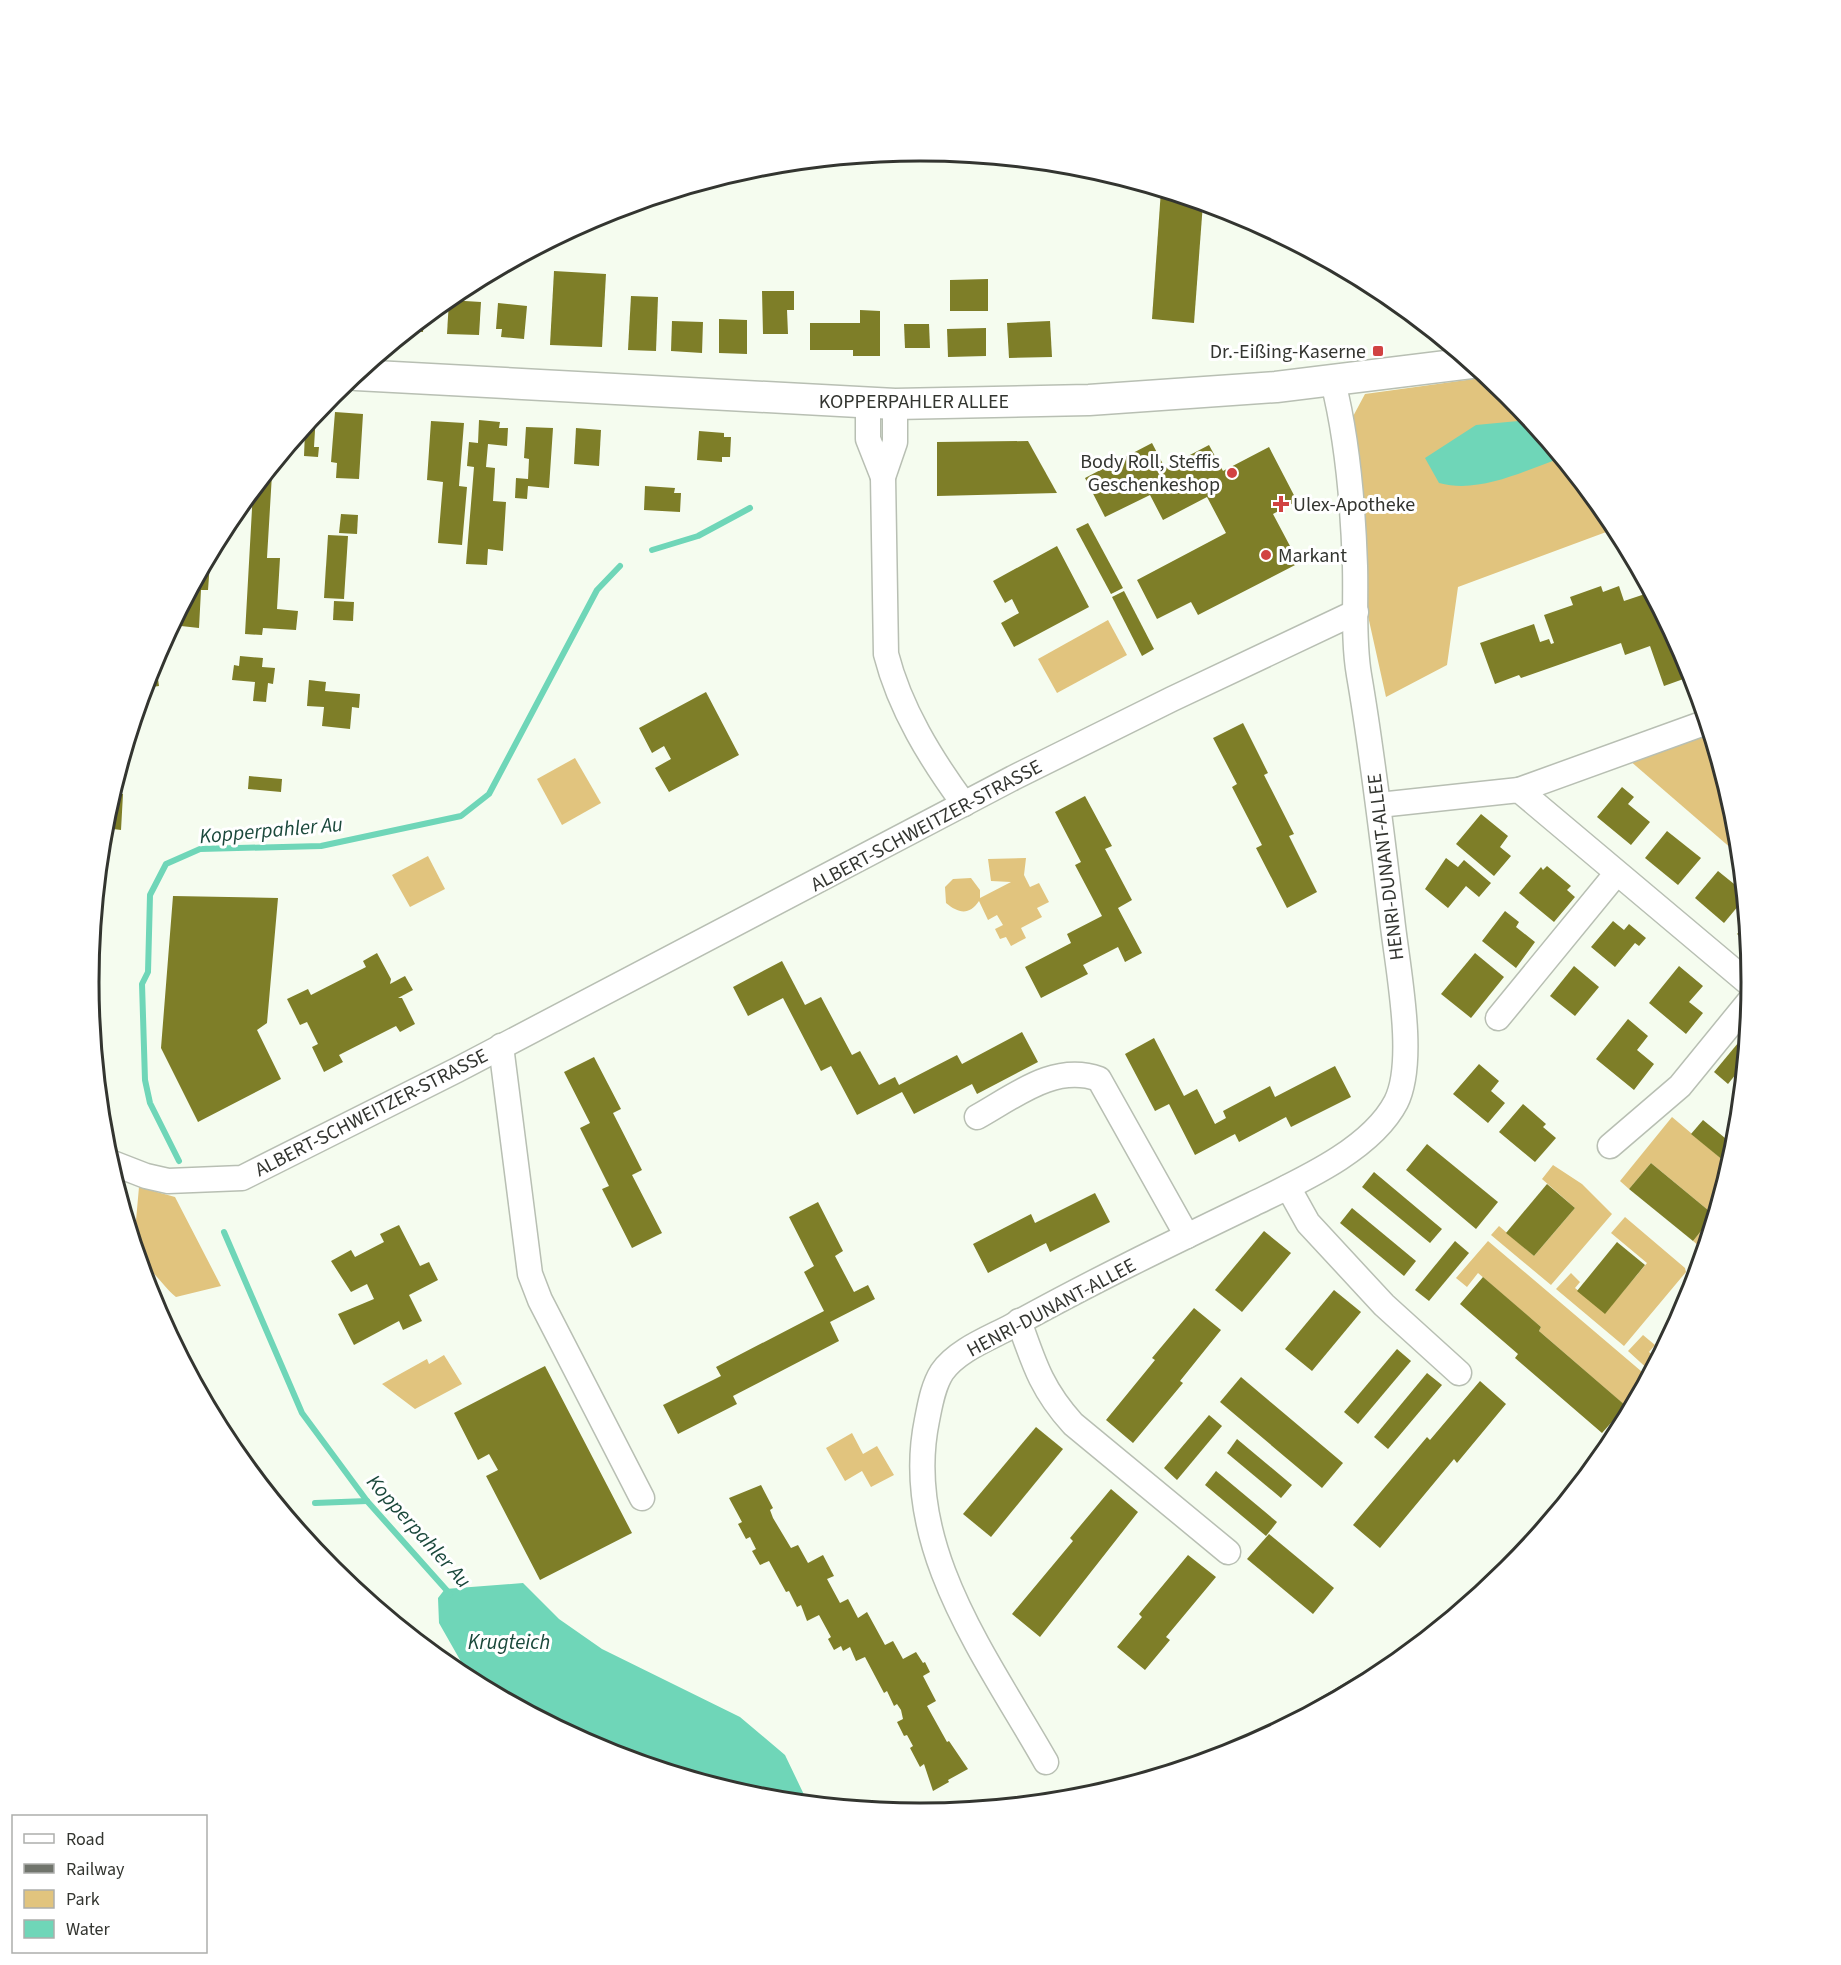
<svg xmlns="http://www.w3.org/2000/svg" width="1841" height="1965" font-family="'Source Sans 3',sans-serif">
	<style>
		.green { fill: #e1c47e }
		.water { fill: #6fd6b8 }
		.lines { fill: none; stroke-linecap: round; stroke-linejoin: round }
		.stream { stroke: #6fd6b8; stroke-width: 6 }
		.building { fill: #7e7e28 }
		.minor-casing { stroke: #b8bfb3; stroke-width: 27 }
		.tertiary-casing { stroke: #b8bfb3; stroke-width: 33 }
		.minor { stroke: #fff; stroke-width: 24 }
		.tertiary { stroke: #fff; stroke-width: 30 }
		.rail-casing { stroke: #70746c; stroke-width: 7 }
		.rail { stroke: #fff; stroke-width: 4.5; stroke-dasharray: 14; stroke-linecap: butt }
		.poi-dot { fill: #d14241; stroke: #fff; stroke-width: 2 }
		.labels { text-anchor: middle; stroke-width: 6; stroke-linejoin: round; paint-order: stroke }
		.poi-label { font-size: 20px; fill: #333530; stroke: #fff; text-anchor: end }
		.street-label { font-size: 20px; fill: #333530; stroke: #fff }
		.water-label { font-size: 21px; font-style: italic; fill: #1a483b; stroke: #fff }
		.rim { fill: none; stroke: #333530; stroke-width: 3 }
	</style>
	<rect width="100%" height="100%" fill="#f5fcef"/>
	<g class="green">
		<polygon points="1488,377 1509,394 1617,528 1458,587 1447,665 1386,697 1368,616 1350,422 1365,394"/>
		<polygon points="1108,620 1127,655 1057,693 1038,659"/>
		<polygon points="1710,732 1737,821 1740,856 1629,760"/>
		<polygon points="575,758 601,803 562,825 537,779"/>
		<polygon points="428,856 445,889 410,907 392,875"/>
		<path d="M1026 858 1024 875 1030 887 1039 883 1049 902 1037 908 1042 917 1021 928 1026 938 1011 946 1006 937 1000 939 995 929 1003 925 997 915 988 920 979 901C969 916 958 913 946 903L945 887 953 879 971 878 980 890V898L1011 882 991 881 988 859Z"/>
		<polygon points="1672,1117 1730,1166 1704,1250 1693,1241 1714,1215 1651,1163 1629,1189 1620,1181"/>
		<polygon points="1553,1165 1582,1184 1612,1214 1551,1285 1491,1235 1499,1226 1534,1256 1575,1208 1542,1179"/>
		<path d="M139 1187 175 1197 221 1286 176 1297C163 1287 155 1270 140 1263L134 1243Z"/>
		<polygon points="1625,1217 1685,1268 1686,1272 1624,1346 1556,1289 1571,1273 1580,1282 1575,1288 1605,1313 1647,1263 1611,1233"/>
		<polygon points="1488,1241 1648,1377 1624,1423 1619,1419 1628,1408 1539,1331 1541,1327 1478,1273 1467,1287 1456,1278"/>
		<polygon points="1643,1335 1655,1345 1649,1352 1658,1360 1651,1372 1628,1351"/>
		<polygon points="444,1355 462,1384 415,1409 382,1384 427,1359 429,1364"/>
		<polygon points="852,1433 863,1454 877,1446 894,1475 871,1487 862,1471 845,1481 826,1448"/>
	</g>
	<g class="water">
		<path d="M1530 420 1561 458C1523 471 1480 494 1439 483L1425 458 1476 425Z"/>
		<polygon points="523,1583 559,1619 602,1649 740,1717 785,1755 808,1803 758,1798 602,1751 472,1681 439,1623 438,1598 445,1589"/>
	</g>
	<g class="lines">
		<g class="stream">
			<polyline points="652,550 698,536 750,508"/>
			<polyline points="179,1161 150,1103 145,1080 142,984 148,972 150,895 166,864 200,849 321,846 461,816 489,794 597,590 620,566"/>
			<polyline points="224,1232 302,1413 367,1501 450,1594"/>
			<polyline points="315,1503 367,1501"/>
		</g>
	</g>
	<g class="building">
		<polygon points="1161,190 1203,203 1194,323 1152,319"/>
		<polygon points="554,271 606,274 602,347 550,345"/>
		<polygon points="988,279 988,311 950,311 950,280"/>
		<polygon points="762,291 794,291 794,310 787,310 788,334 763,334"/>
		<polygon points="631,296 658,297 656,351 628,350"/>
		<polygon points="449,300 481,302 479,335 447,334"/>
		<polygon points="498,303 527,306 524,339 501,337 502,329 496,329"/>
		<polygon points="860,310 880,311 880,356 853,356 853,350 810,350 810,323 860,323"/>
		<polygon points="424,319 423,332 409,331 411,329"/>
		<polygon points="719,319 747,320 747,354 719,353"/>
		<polygon points="672,321 703,322 702,353 671,351"/>
		<polygon points="1050,321 1052,357 1009,358 1007,323"/>
		<polygon points="904,324 929,324 930,348 905,348"/>
		<polygon points="986,328 986,356 948,357 947,329"/>
		<polygon points="335,412 363,414 359,479 336,478 337,463 331,462"/>
		<polygon points="316,414 314,447 319,447 318,457 304,456 305,431 303,430"/>
		<polygon points="479,420 500,422 499,428 508,428 507,446 488,444 486,467 495,468 493,501 506,502 503,551 488,549 487,565 466,564 474,467 467,466 469,442 478,443"/>
		<polygon points="431,421 464,423 459,486 467,487 462,545 438,543 443,482 427,480"/>
		<polygon points="526,427 553,428 549,488 528,486 527,499 515,498 516,478 528,479 529,459 524,458"/>
		<polygon points="576,428 601,430 599,466 574,464"/>
		<polygon points="699,431 724,433 724,437 731,437 730,457 722,457 722,462 697,460"/>
		<polygon points="1028,441 1057,493 937,496 937,442"/>
		<polygon points="1152,443 1165,468 1209,445 1223,471 1269,447 1297,501 1273,514 1299,563 1198,615 1191,602 1157,619 1137,580 1226,533 1207,497 1163,520 1150,495 1105,517 1085,478"/>
		<polygon points="267,474 272,474 267,558 280,558 277,609 298,611 296,630 263,628 262,635 245,634 253,491"/>
		<polygon points="645,486 675,488 674,493 681,493 680,512 644,510"/>
		<polygon points="341,514 358,515 357,534 339,533"/>
		<polygon points="1088,523 1123,588 1111,594 1076,529"/>
		<polygon points="328,535 348,536 344,599 324,598"/>
		<polygon points="1057,546 1089,607 1014,647 1001,623 1019,613 1012,599 1005,603 993,581"/>
		<polygon points="206,563 210,563 208,590 201,590 199,628 181,626 183,606"/>
		<polygon points="1601,586 1603,592 1619,586 1624,601 1651,592 1688,662 1684,663 1689,677 1664,686 1650,646 1625,655 1621,643 1521,678 1519,675 1495,684 1480,643 1534,624 1540,642 1549,639 1551,644 1554,643 1544,615 1573,605 1570,597"/>
		<polygon points="1124,591 1154,649 1142,656 1112,597"/>
		<polygon points="334,601 354,602 353,621 333,620"/>
		<polygon points="240,656 263,658 262,667 275,668 273,684 268,683 266,702 253,701 255,682 232,680 234,665 239,666"/>
		<polygon points="155,658 159,686 145,688 152,664"/>
		<polygon points="309,680 326,682 325,691 360,694 359,708 352,707 350,729 322,726 324,707 307,706"/>
		<polygon points="706,692 739,755 669,792 655,768 671,759 664,746 652,753 639,728"/>
		<polygon points="1243,723 1268,773 1264,775 1294,834 1289,836 1317,892 1287,908 1256,848 1262,845 1232,787 1237,784 1213,738"/>
		<polygon points="249,776 282,779 281,792 248,789"/>
		<polygon points="1622,787 1634,797 1628,804 1650,822 1631,845 1597,817"/>
		<polygon points="113,794 123,794 121,830 113,829 112,845 102,844 105,820"/>
		<polygon points="1085,796 1112,846 1105,849 1132,900 1118,908 1142,953 1125,962 1118,947 1083,965 1088,974 1041,998 1025,967 1071,943 1067,934 1102,916 1075,865 1081,862 1055,812"/>
		<polygon points="1481,814 1508,836 1500,847 1511,856 1494,876 1456,844"/>
		<polygon points="1667,831 1701,858 1678,885 1645,858"/>
		<polygon points="1446,858 1458,867 1464,860 1491,883 1479,897 1466,886 1448,908 1425,889"/>
		<polygon points="1547,866 1571,886 1567,890 1575,897 1554,922 1519,893 1541,867 1543,870"/>
		<polygon points="1718,871 1744,892 1744,899 1724,923 1695,898"/>
		<polygon points="173,896 278,898 267,1023 257,1030 281,1079 198,1122 161,1048"/>
		<polygon points="1505,911 1519,922 1516,927 1535,942 1516,968 1482,941"/>
		<polygon points="1613,921 1624,930 1629,924 1646,938 1639,946 1635,943 1615,967 1591,947"/>
		<polygon points="1747,923 1749,944 1737,934"/>
		<polygon points="377,953 391,979 390,984 405,976 413,990 398,998 402,998 415,1024 400,1032 396,1026 339,1055 343,1062 324,1072 312,1047 318,1044 307,1022 300,1025 287,999 308,989 311,995 366,967 363,961"/>
		<polygon points="1475,953 1504,977 1471,1018 1441,994"/>
		<polygon points="782,961 805,1005 821,997 852,1055 860,1051 879,1085 895,1077 899,1085 957,1055 962,1064 1022,1032 1038,1062 977,1094 972,1084 914,1114 902,1092 857,1115 831,1066 821,1071 783,998 748,1016 733,987"/>
		<polygon points="1574,966 1599,987 1575,1016 1550,996"/>
		<polygon points="1679,966 1703,986 1689,1002 1703,1013 1686,1034 1649,1003"/>
		<polygon points="1628,1019 1648,1036 1637,1050 1654,1064 1634,1090 1596,1059"/>
		<polygon points="1748,1031 1744,1064 1728,1084 1714,1072"/>
		<polygon points="1154,1038 1184,1096 1197,1089 1215,1124 1226,1118 1223,1111 1270,1086 1275,1097 1335,1066 1351,1097 1291,1127 1286,1117 1239,1142 1235,1134 1195,1155 1169,1104 1155,1111 1125,1054"/>
		<polygon points="594,1057 621,1109 613,1113 642,1170 632,1175 662,1233 632,1248 602,1189 609,1186 580,1128 590,1123 564,1072"/>
		<polygon points="1479,1064 1499,1081 1491,1091 1505,1103 1488,1123 1453,1094"/>
		<polygon points="1523,1104 1546,1124 1543,1127 1556,1138 1535,1162 1499,1132"/>
		<polygon points="1703,1120 1736,1147 1730,1166 1691,1134"/>
		<polygon points="1427,1144 1498,1202 1476,1229 1406,1170"/>
		<polygon points="1651,1163 1714,1215 1693,1241 1629,1189"/>
		<polygon points="1374,1172 1442,1229 1430,1243 1362,1187"/>
		<polygon points="1547,1184 1575,1208 1534,1256 1506,1233"/>
		<polygon points="1095,1193 1110,1222 1050,1252 1046,1243 988,1273 973,1244 1031,1214 1035,1223"/>
		<polygon points="818,1202 843,1251 835,1256 854,1292 868,1285 875,1299 830,1322 839,1341 733,1396 737,1404 678,1434 663,1405 721,1376 716,1367 824,1311 804,1272 814,1266 789,1217"/>
		<polygon points="1352,1208 1416,1261 1404,1276 1340,1223"/>
		<polygon points="399,1225 420,1266 429,1262 438,1280 409,1295 422,1321 403,1330 399,1321 354,1345 338,1314 374,1299 367,1284 351,1292 331,1261 351,1250 355,1257 384,1242 380,1234"/>
		<polygon points="1264,1231 1291,1253 1242,1312 1215,1290"/>
		<polygon points="1455,1241 1469,1253 1429,1301 1415,1290"/>
		<polygon points="1617,1242 1645,1265 1605,1314 1577,1291"/>
		<polygon points="1483,1277 1541,1327 1539,1331 1626,1406 1602,1433 1515,1358 1518,1354 1460,1304"/>
		<polygon points="1334,1290 1361,1312 1312,1371 1285,1349"/>
		<polygon points="1194,1308 1221,1330 1180,1381 1183,1383 1133,1443 1106,1420 1155,1360 1152,1358"/>
		<polygon points="1671,1333 1672,1334 1658,1360 1652,1355"/>
		<polygon points="1397,1349 1411,1361 1358,1424 1344,1412"/>
		<polygon points="545,1366 632,1533 540,1580 486,1476 498,1470 489,1454 478,1460 454,1413"/>
		<polygon points="1427,1373 1442,1385 1388,1449 1374,1437"/>
		<polygon points="1241,1377 1343,1463 1322,1488 1220,1402"/>
		<polygon points="1480,1381 1506,1404 1457,1463 1454,1459 1380,1548 1353,1525 1427,1437 1430,1440"/>
		<polygon points="1209,1415 1222,1426 1177,1480 1164,1468"/>
		<polygon points="1036,1427 1063,1449 991,1537 963,1514"/>
		<polygon points="1237,1439 1292,1485 1281,1498 1227,1453"/>
		<polygon points="1216,1471 1277,1522 1266,1536 1205,1485"/>
		<polygon points="761,1485 773,1508 770,1510 773,1518 791,1548 798,1545 808,1563 823,1555 834,1576 827,1579 840,1603 848,1599 858,1618 867,1612 885,1645 893,1641 903,1659 916,1652 923,1663 925,1662 930,1672 923,1676 936,1701 927,1706 947,1742 949,1741 968,1769 948,1780 949,1782 933,1791 924,1764 920,1767 910,1748 913,1746 907,1735 904,1736 897,1722 903,1719 901,1710 897,1704 894,1706 887,1691 884,1693 865,1657 856,1661 850,1647 843,1651 841,1646 834,1650 828,1639 831,1637 819,1615 807,1621 801,1605 797,1607 789,1591 786,1592 769,1561 760,1565 752,1551 756,1549 750,1537 746,1539 738,1524 742,1522 729,1498"/>
		<polygon points="1111,1489 1138,1512 1040,1637 1012,1614 1073,1541 1070,1538"/>
		<polygon points="1269,1534 1334,1588 1313,1614 1247,1559"/>
		<polygon points="1188,1555 1216,1577 1166,1637 1170,1640 1145,1670 1117,1647 1142,1617 1139,1614"/>
	</g>
	<g class="lines">
		<defs>
			<g id="minor">
				<polyline points="868,404 868,439 883,477"/>
				<path d="M895 404V442L883 477 886 654C900 709 931 759 964 804"/>
				<polyline points="1519,790 1707,722"/>
				<polyline points="1379,805 1519,790 1752,986"/>
				<polyline points="1498,1018 1616,874"/>
				<polyline points="501,1046 530,1274 540,1300 642,1498"/>
				<path d="M977 1117C1015 1096 1054 1063 1099 1079L1187 1236"/>
				<polyline points="1610,1146 1680,1086 1751,999"/>
				<polyline points="110,1162 146,1176 168,1181 242,1178 457,1070 1013,778 1172,699 1356,612"/>
				<polyline points="1288,1187 1308,1223 1384,1305 1459,1373"/>
				<path d="M1019 1321C1034 1364 1042 1390 1073 1424L1228 1552"/>
				<path d="M1046 1762C987 1658 901 1546 927 1420 930 1405 933 1386 942 1372 957 1350 990 1338 1012 1326 1091 1282 1172 1243 1253 1204 1300 1181 1371 1150 1396 1102 1417 1060 1397 966 1392 918 1382 837 1373 756 1359 675 1353 640 1356 601 1355 566 1353 505 1348 441 1333 382"/>
			</g>
			<polyline id="tertiary" points="356,375 895,404 1089,400 1276,387 1471,363"/>
		</defs>
		<use href="#minor" class="minor-casing"/>
		<use href="#tertiary" class="tertiary-casing"/>
		<use href="#minor" class="minor"/>
		<use href="#tertiary" class="tertiary"/>
		<defs>
			<polyline id="rail" points="1231,1754 1423,1641"/>
		</defs>
		<use href="#rail" class="rail-casing"/>
		<use href="#rail" class="rail"/>
	</g>
	<g class="poi-dot">
		<rect x="1372" y="345" width="12" height="12" rx="3"/>
		<circle cx="1232" cy="473" r="6"/>
		<path d="M1278 495h6v6h6v6h-6v6h-6v-6h-6v-6h6z"/>
		<circle cx="1266" cy="555" r="6"/>
	</g>
	<g class="labels">
		<g class="poi-label">
			<text x="1366" y="358">Dr.-Eißing-Kaserne</text>
			<text x="1220" y="468">Body Roll, Steffis<tspan x="1220" dy="23">Geschenkeshop</tspan></text>
			<text x="1293" y="511" text-anchor="start">Ulex-Apotheke</text>
			<text x="1278" y="562" text-anchor="start">Markant</text>
		</g>
		<g class="street-label">
			<text x="914" y="408">KOPPERPAHLER ALLEE</text>
			<text transform="translate(926 825) rotate(-28)" y="7">ALBERT-SCHWEITZER-STRASSE</text>
			<text transform="translate(1385 867) rotate(-97)" y="7">HENRI-DUNANT-ALLEE</text>
			<text transform="translate(371 1112) rotate(-27)" y="7">ALBERT-SCHWEITZER-STRASSE</text>
			<text transform="translate(1051 1307) rotate(-28)" y="7">HENRI-DUNANT-ALLEE</text>
		</g>
		<g class="water-label">
			<text transform="translate(271 830) rotate(-5)" y="7">Kopperpahler Au</text>
			<text transform="translate(419 1531) rotate(48)" y="7">Kopperpahler Au</text>
			<text x="509" y="1649">Krugteich</text>
		</g>
	</g>
	<path d="M0 0H1841V1965H0ZM99 982a821 821 0 1 1 1642 0a821 821 0 1 1-1642 0Z" fill="#fff" fill-rule="evenodd"/>
	<path class="rim" d="M99 982a821 821 0 1 1 1642 0a821 821 0 1 1-1642 0Z"/>
	<rect x="12" y="1815" width="195" height="138" fill="#ffffff" stroke="#adaeac" stroke-width="1.5"/>
	<rect x="24" y="1834" width="30" height="9" fill="#ffffff" stroke="#adaeac" stroke-width="1.5"/>
	<text x="66" y="1845" font-size="18" fill="#333530">Road</text>
	<rect x="24" y="1864" width="30" height="9" fill="#70746c" stroke="#adaeac" stroke-width="1.5"/>
	<text x="66" y="1875" font-size="18" fill="#333530">Railway</text>
	<rect x="24" y="1890" width="30" height="18" fill="#e1c47e" stroke="#adaeac" stroke-width="1.5"/>
	<text x="66" y="1905" font-size="18" fill="#333530">Park</text>
	<rect x="24" y="1920" width="30" height="18" fill="#6fd6b8" stroke="#adaeac" stroke-width="1.5"/>
	<text x="66" y="1935" font-size="18" fill="#333530">Water</text>
</svg>
